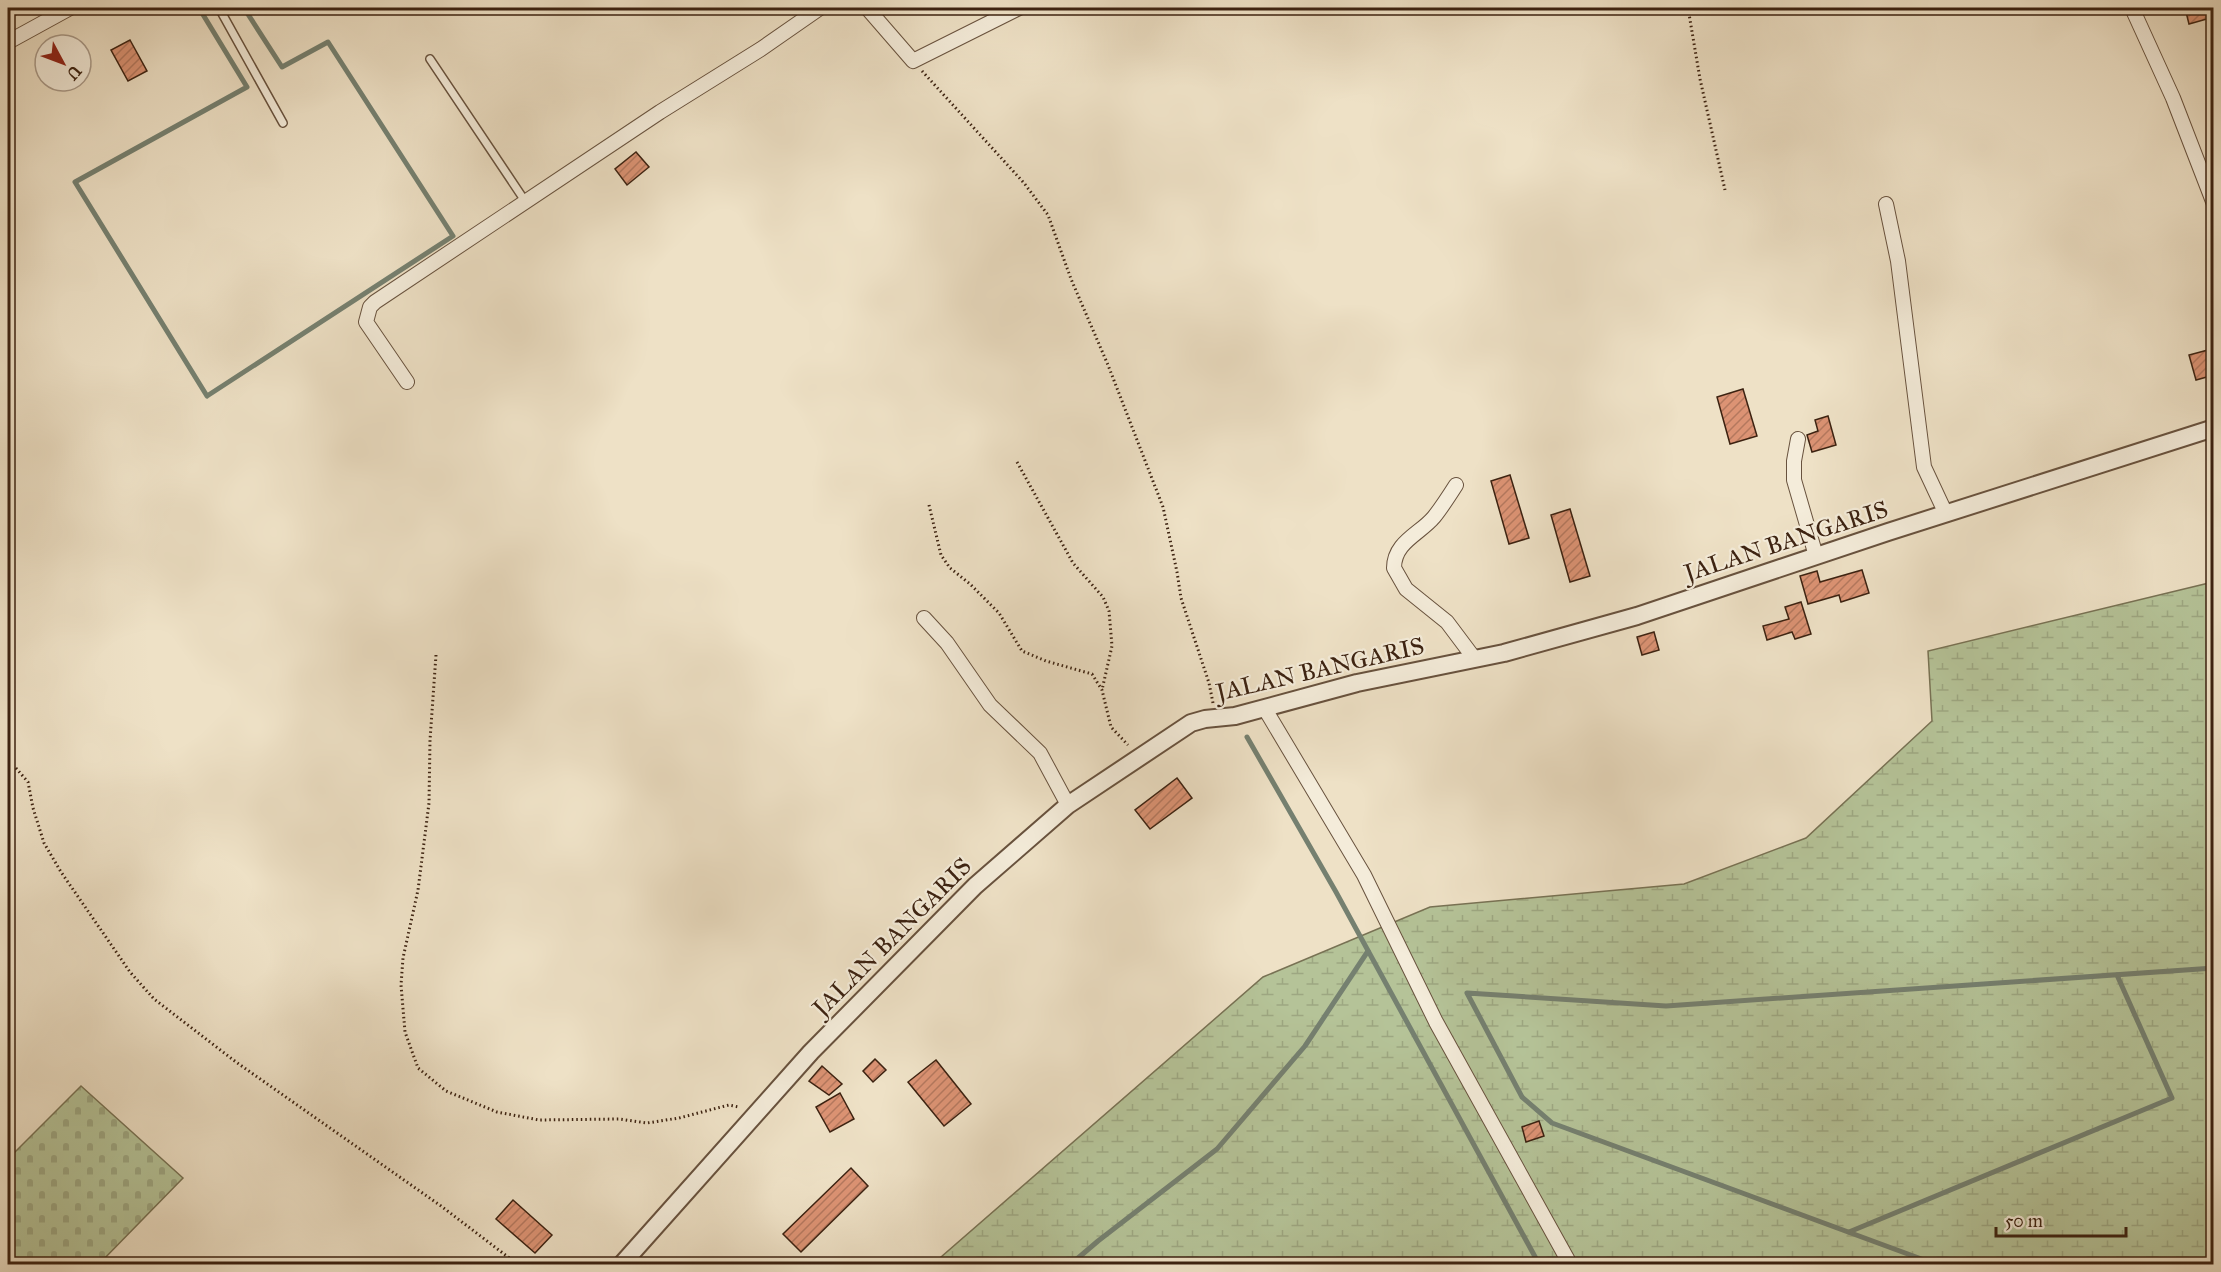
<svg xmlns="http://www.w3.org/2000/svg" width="2221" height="1272" font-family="'IM FELL Great Primer',serif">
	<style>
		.wetland { fill: url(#wetland-marsh); stroke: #787254; stroke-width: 1.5 }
		.cemetery { fill: url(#cemetery-stones); stroke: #787254; stroke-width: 1.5 }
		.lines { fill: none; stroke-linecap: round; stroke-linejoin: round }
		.stream { stroke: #758070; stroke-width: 5 }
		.building { fill: url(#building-hatch); stroke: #3c2211; stroke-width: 1.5 }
		.service-casing { stroke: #68523e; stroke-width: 10 }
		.minor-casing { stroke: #68523e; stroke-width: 16 }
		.tertiary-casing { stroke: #68523e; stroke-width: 20 }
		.path { stroke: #3c2211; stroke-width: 3; stroke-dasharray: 1.5 3; stroke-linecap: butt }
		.service { stroke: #f4ecda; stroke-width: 7 }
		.minor { stroke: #f4ecda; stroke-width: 14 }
		.tertiary { stroke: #f4ecda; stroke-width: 16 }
		.labels { text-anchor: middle; stroke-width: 4.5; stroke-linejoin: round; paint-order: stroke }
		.street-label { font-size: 24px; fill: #3c2211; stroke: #f4ecda }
	</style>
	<defs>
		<pattern id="wetland-marsh" width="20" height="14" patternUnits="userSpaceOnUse" patternTransform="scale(1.5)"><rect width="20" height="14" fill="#b5c398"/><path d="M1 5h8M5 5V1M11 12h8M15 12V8" fill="none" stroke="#9da782"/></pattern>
		<pattern id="cemetery-stones" width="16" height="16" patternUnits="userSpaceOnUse" patternTransform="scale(1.5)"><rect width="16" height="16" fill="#b5c398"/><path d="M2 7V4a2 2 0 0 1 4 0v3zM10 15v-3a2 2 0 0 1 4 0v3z" fill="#9da782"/></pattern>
		<pattern id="building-hatch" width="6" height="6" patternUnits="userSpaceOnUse" patternTransform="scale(1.5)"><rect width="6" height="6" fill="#dc9374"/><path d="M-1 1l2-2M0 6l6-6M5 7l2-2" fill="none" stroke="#b4785e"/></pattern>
	</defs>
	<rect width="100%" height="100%" fill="#eee1c6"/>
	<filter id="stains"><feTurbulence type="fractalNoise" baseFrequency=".00333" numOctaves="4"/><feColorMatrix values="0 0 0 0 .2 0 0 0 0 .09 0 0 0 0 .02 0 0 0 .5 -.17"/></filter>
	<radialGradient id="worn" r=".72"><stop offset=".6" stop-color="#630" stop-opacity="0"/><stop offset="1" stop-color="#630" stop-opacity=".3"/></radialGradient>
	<polygon class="wetland" points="2213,582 2213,1264 933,1264 1263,977 1430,907 1684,884 1806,838 1932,721 1928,651"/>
	<polygon class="cemetery" points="81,1086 183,1178 99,1264 8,1264 8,1159"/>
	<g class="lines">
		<g class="stream">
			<polyline points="199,8 247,87 75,182 207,396 453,236 328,42 282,67 244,8"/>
			<polyline points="8,17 25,8"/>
			<polyline points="1247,737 1336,892 1539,1264"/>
			<polyline points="1849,1232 2172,1098 2117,975"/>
			<polyline points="1071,1264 1098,1241 1217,1149 1305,1046 1368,951"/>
			<polyline points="1935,1264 1552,1123 1522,1097 1467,993 1666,1006 2214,968"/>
		</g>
	</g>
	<g class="building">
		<polygon points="2185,8 2214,8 2214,17 2189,24"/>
		<polygon points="130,40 147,71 128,81 111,50"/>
		<polygon points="636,152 649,167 627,185 615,169"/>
		<polygon points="2208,350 2214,375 2196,380 2189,355"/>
		<polygon points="1743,389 1757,436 1730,444 1717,397"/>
		<polygon points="1828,416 1836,445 1812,452 1807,435 1818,431 1815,420"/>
		<polygon points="1510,475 1529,538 1509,544 1491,481"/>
		<polygon points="1570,509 1590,576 1570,582 1551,515"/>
		<polygon points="1862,570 1869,593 1841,602 1839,595 1808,604 1800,576 1817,571 1820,582"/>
		<polygon points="1801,602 1811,634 1795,639 1792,632 1767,640 1763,626 1789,619 1785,607"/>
		<polygon points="1654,632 1659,650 1642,655 1637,637"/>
		<polygon points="1177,778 1192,798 1150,829 1135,810"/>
		<polygon points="875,1059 886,1070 873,1082 863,1071"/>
		<polygon points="936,1060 971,1104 944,1126 908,1082"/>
		<polygon points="822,1066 842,1084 829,1095 809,1081"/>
		<polygon points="840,1093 854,1119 830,1132 816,1107"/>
		<polygon points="1539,1121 1544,1136 1526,1142 1522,1127"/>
		<polygon points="851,1168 868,1186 801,1252 783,1234"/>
		<polygon points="513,1200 552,1235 535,1253 496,1219"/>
	</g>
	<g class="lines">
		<defs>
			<g id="service">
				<polyline points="219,8 283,123"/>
				<polyline points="430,59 525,201"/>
			</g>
			<g id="minor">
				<polyline points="867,8 913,61 1019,8"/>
				<polyline points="2132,8 2173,98 2214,204"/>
				<polyline points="8,42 70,8"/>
				<polyline points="1886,204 1898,261 1924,467 1946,514"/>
				<polyline points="407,382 366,322 370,307 375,302 660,112 761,49 820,8"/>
				<polyline points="1798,439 1794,461 1794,480 1816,556"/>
				<path d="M1456 485C1449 496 1442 507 1434 517 1420 534 1394 542 1394 568L1406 589 1447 622 1474 658"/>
				<polyline points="924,618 947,643 990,705 1040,753 1068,805"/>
				<polyline points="1265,709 1364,875 1436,1022 1570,1264"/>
			</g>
			<polyline id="tertiary" points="622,1264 811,1052 975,886 1068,805 1191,723 1205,719 1235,716 1357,683 1504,653 1637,616 1888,532 2214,428"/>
		</defs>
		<use href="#service" class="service-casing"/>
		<use href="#minor" class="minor-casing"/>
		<use href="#tertiary" class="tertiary-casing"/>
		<g class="path">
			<polyline points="1688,8 1700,79 1725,190"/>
			<polyline points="922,71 1024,183 1048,215 1071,279 1108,365 1163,507 1177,572 1181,598 1209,683 1213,703"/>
			<polyline points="1017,462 1073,563 1103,597 1109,611 1112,646 1102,690"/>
			<polyline points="929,505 941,555 950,568 970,584 999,613 1022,651 1046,661 1092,674 1102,690 1111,727 1128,745"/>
			<polyline points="436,655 430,740 429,803 418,890 403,958 401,985 405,1032 418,1068 446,1091 497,1112 539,1120 619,1119 647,1123 679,1118 729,1105 739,1107"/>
			<polyline points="8,764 15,767 28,782 33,808 44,843 61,872 130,972 154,999 236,1062 441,1206 508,1257 522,1264"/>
		</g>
		<use href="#service" class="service"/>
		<use href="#minor" class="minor"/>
		<use href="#tertiary" class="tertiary"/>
	</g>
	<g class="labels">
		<g class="street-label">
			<text transform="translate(1786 541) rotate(-18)" y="8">JALAN BANGARIS</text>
			<text transform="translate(1320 669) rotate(-13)" y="8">JALAN BANGARIS</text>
			<text transform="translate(892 937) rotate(-45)" y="8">JALAN BANGARIS</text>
		</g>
	</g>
	<rect width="2221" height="1272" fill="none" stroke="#eee1c6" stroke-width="30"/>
	<rect x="9" y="9" width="2203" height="1254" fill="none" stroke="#3c2211" stroke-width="3"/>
	<rect x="15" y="15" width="2191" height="1242" fill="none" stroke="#3c2211" stroke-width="1.5"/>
	<g transform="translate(63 63) rotate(131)"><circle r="28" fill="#f4ecda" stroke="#aa9b8a" stroke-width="1.5"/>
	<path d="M0-4.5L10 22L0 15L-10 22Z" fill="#8f2418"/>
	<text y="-9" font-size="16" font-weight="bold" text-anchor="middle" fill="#3c2211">U</text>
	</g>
	<path d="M1996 1227v9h130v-9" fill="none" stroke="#3c2211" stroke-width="3"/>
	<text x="2005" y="1227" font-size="18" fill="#3c2211" stroke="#f4ecda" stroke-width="4.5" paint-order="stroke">50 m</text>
	<rect width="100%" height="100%" filter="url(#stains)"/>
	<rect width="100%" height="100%" fill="url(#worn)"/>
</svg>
